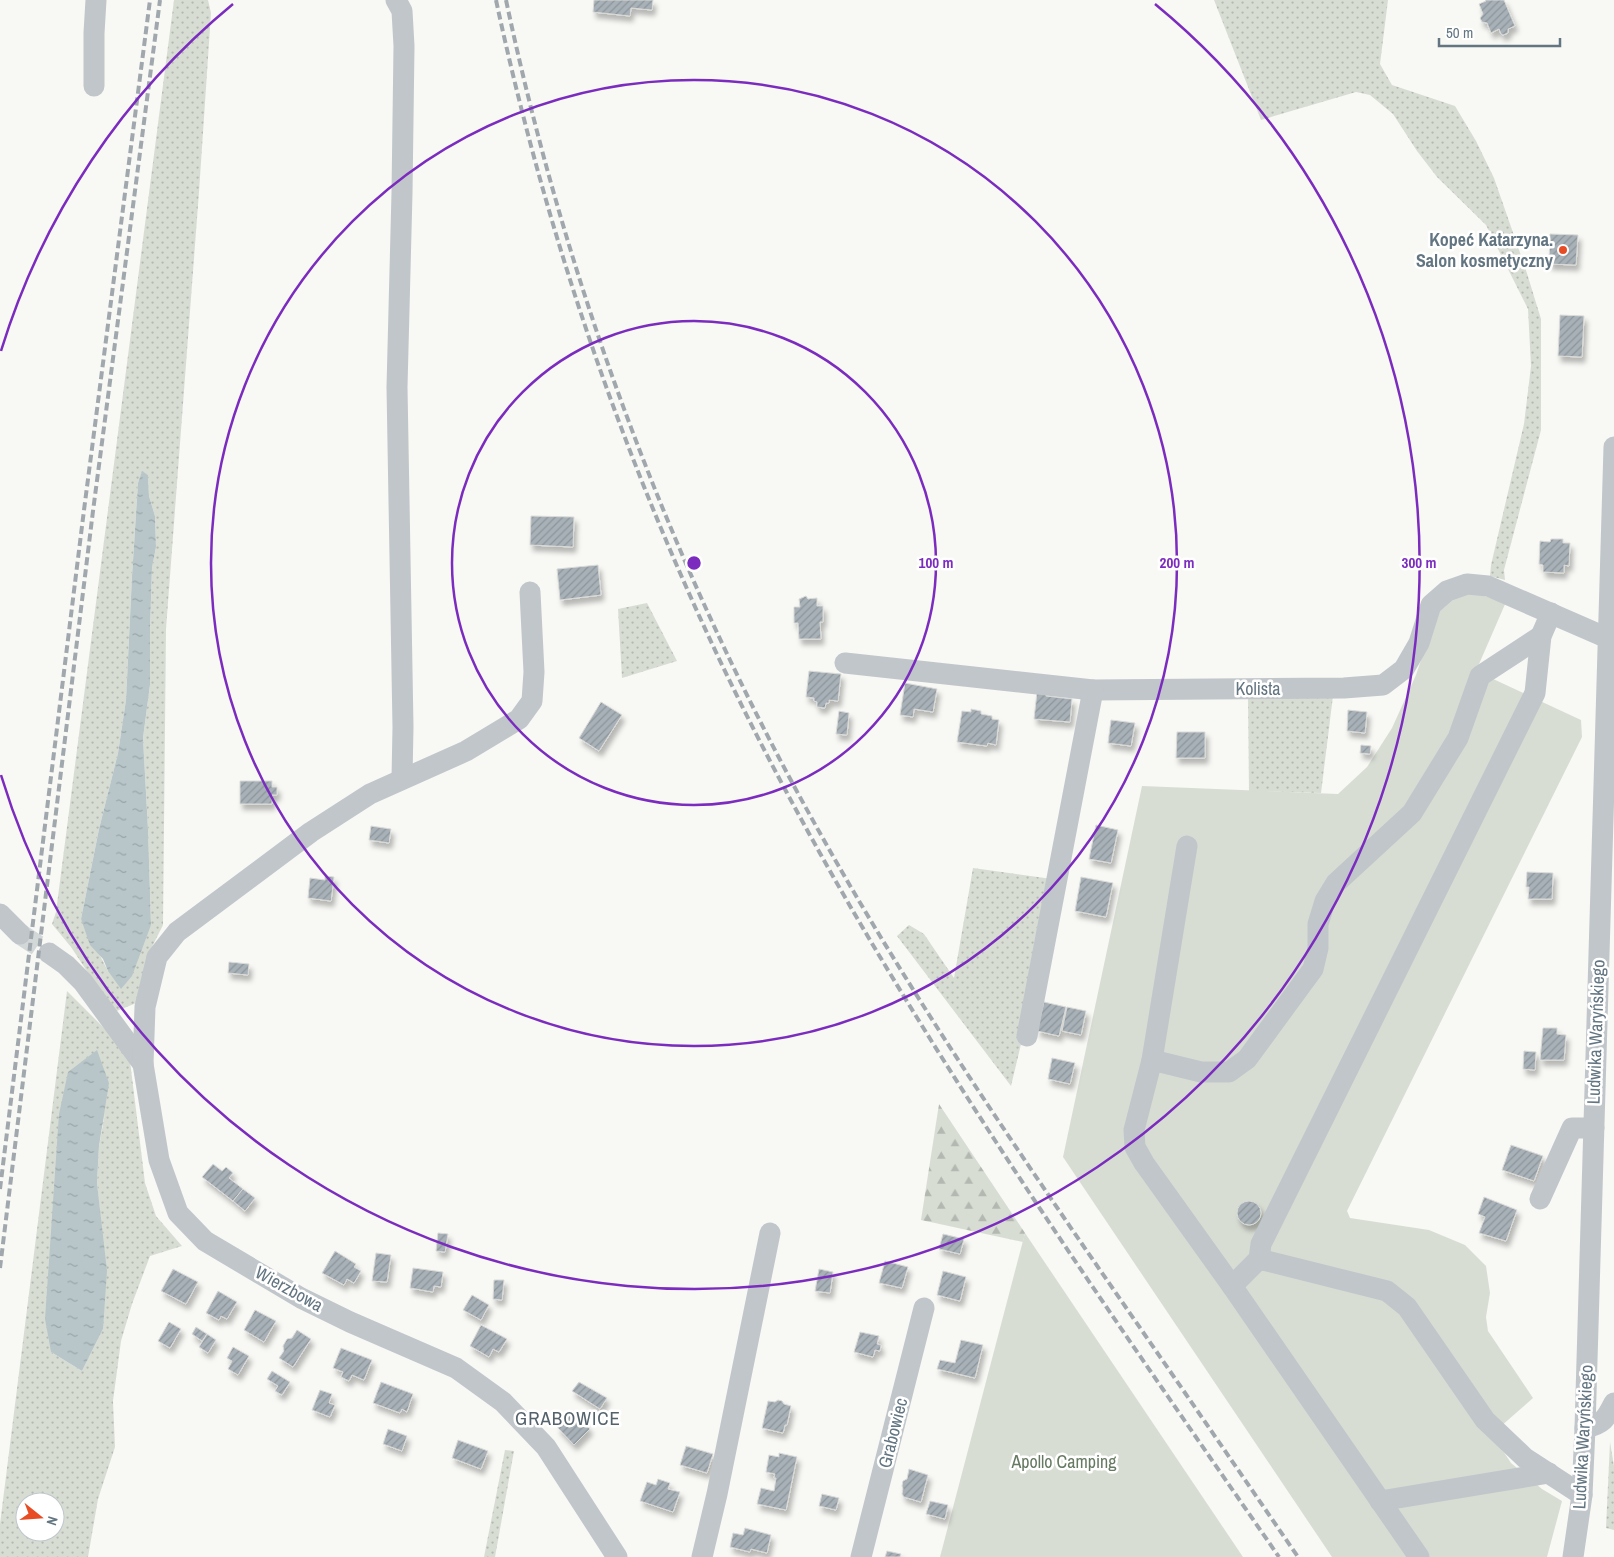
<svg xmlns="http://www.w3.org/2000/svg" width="1614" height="1557" font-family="'Archivo Narrow',sans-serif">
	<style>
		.grass { fill: url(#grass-dots); fill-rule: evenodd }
		.forest { fill: url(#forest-firs) }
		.garden { fill: #d8ddd4 }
		.water { fill: url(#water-ripples) }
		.building { fill: url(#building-hatch); stroke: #dadad8; filter: url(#shadow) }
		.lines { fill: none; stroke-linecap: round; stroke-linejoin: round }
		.minor-tunnel { stroke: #d2d7d8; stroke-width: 21; stroke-dasharray: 21 11; stroke-linecap: butt }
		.minor { stroke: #c1c6ca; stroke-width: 21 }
		.rail { stroke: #a0a8ae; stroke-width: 4; stroke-dasharray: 8 4; stroke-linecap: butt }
		.ring { fill: none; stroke: #7b2cbf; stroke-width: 2.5 }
		.poi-dot { fill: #e84c25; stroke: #fff; stroke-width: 2 }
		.labels { text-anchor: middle; stroke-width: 5; stroke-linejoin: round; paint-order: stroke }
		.poi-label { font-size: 18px; font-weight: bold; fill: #627581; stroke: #fff; text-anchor: end }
		.street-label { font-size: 18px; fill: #627581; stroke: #fff }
		.park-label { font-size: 18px; fill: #667961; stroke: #fff }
		.neighbourhood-label { font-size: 19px; letter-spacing: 1px; fill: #54626c; stroke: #fff }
		.centre { fill: #7b2cbf; stroke: #fff; stroke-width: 2.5 }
		.ring-label { font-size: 15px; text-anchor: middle; font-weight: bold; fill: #7b2cbf; stroke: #fff; stroke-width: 5; stroke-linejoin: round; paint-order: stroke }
	</style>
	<defs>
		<pattern id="grass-dots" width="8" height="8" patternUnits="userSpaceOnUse" patternTransform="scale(1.25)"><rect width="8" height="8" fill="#d8ddd4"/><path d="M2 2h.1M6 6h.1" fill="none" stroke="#b3b8b1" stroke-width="1.8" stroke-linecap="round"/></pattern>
		<pattern id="forest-firs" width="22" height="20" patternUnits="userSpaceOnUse" patternTransform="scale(1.25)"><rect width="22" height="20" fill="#d8ddd4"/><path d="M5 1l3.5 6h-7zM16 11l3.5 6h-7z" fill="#b3b8b1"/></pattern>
		<pattern id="water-ripples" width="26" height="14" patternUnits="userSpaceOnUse" patternTransform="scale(1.25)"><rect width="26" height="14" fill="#b8c6c9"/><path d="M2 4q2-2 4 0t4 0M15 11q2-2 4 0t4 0" fill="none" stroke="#99a5a9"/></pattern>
		<pattern id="building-hatch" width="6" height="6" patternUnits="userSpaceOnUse" patternTransform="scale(1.25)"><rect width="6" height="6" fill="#a8b1b7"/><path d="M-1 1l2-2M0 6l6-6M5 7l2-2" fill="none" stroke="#8c959a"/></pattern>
		<filter id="shadow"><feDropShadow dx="3" dy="5.5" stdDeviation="2.5" flood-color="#0004"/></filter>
	</defs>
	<rect width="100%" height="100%" fill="#f8f8f5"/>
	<g class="grass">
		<path d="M174 0H208L211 13 199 192 166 629 163 925 148 955 139 1002 114 1012 71 947 52 924 56 912ZM142 472 148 475 149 496 155 516 156 547 152 568 150 629V685L143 738 148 829 151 925 108 971 81 919 99 829 118 753 126 700 132 576 138 483Z"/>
		<polygon points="1214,0 1388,0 1380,64 1392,85 1455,106 1476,141 1494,178 1525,267 1541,319 1541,430 1504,570 1505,580 1490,576 1491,565 1524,424 1531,366 1528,309 1486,225 1437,177 1417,151 1393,114 1370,95 1356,92 1261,120"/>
		<polygon points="647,603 677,661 622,678 618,609"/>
		<polygon points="1248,696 1333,696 1321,793 1249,791"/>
		<polygon points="973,868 1052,879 1022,1040 1011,1086 897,936 909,925 924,934 954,978"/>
		<path d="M67 991 129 1053 145 1183 156 1216 182 1246 150 1256 132 1304 121 1341 113 1401 115 1447 98 1499 88 1557H0V1524ZM105 1113 99 1146 97 1183 100 1212 103 1329 82 1371 51 1352ZM25 1502H55V1532H25Z"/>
		<polygon points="1610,1442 1614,1466 1614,1530 1606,1528"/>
		<polygon points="505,1450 514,1451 495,1557 484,1557"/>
	</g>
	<polygon class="forest" points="939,1104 1025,1233 1023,1242 921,1220"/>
	<g class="garden">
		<polygon points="1470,592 1506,602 1476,671 1581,720 1582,737 1347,1211 1350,1218 1429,1230 1465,1245 1486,1266 1490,1293 1486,1317 1488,1331 1533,1398 1492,1434 1511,1463 1542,1489 1562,1501 1547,1557 1332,1557 1063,1157 1142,786 1338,794 1367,767 1392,728 1416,675 1436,615 1450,599"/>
		<polygon points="1025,1233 1243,1557 940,1557"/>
	</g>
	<g class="water">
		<polygon points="142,471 148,475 149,496 155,516 156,547 152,568 150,629 150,685 143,738 148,829 151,925 132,976 121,989 108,971 103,959 90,945 81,919 99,829 118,753 126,700 132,576 138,483"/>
		<polygon points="97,1050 109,1083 99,1146 97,1183 107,1271 103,1329 82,1371 51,1352 45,1319 59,1114 68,1072"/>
	</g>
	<g class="building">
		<polygon points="594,0 653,0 652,10 631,8 630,16 593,12"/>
		<polygon points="1485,0 1504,0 1515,26 1508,29 1508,33 1503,35 1501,34 1499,29 1491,33 1487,23 1482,22 1480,18 1483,14 1479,4 1486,1"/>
		<polygon points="1550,234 1578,235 1576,265 1549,264"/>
		<polygon points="1560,315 1584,316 1582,357 1558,356"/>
		<polygon points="531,516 574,517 573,547 530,545"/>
		<polygon points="1551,539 1563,539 1563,543 1570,543 1569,566 1564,565 1564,573 1543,572 1543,565 1539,564 1540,541 1550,542"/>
		<polygon points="598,565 601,595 560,600 557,569"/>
		<polygon points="806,596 808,599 817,598 817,606 823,606 823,622 820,622 821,639 799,639 798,623 794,623 794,607 800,607 799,599"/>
		<polygon points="809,671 841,674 838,701 829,700 829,703 826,703 825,708 817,707 817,702 814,701 814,698 806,697"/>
		<polygon points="905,683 937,689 933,712 914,709 913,717 900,715"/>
		<polygon points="1037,692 1046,693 1046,696 1072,699 1070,722 1034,719"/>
		<polygon points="601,702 622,715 599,751 579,738"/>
		<polygon points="971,709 981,711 981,714 992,716 992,719 999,720 996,745 988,743 987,746 957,742 962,711 971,712"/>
		<polygon points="1348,710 1367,712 1365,733 1347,731"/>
		<polygon points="839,711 849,713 847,735 836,734"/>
		<polygon points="1111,720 1135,723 1131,746 1108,743"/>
		<polygon points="1177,732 1205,732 1205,758 1176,758"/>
		<polygon points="1361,745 1371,746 1370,754 1360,753"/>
		<polygon points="240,781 272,781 272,787 277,787 277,795 272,795 272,804 240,804"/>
		<polygon points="1096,825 1118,830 1111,863 1089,859"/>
		<polygon points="371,826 391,829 389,843 369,840"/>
		<polygon points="1527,872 1553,873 1552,899 1528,899 1529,887 1526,887"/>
		<polygon points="325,876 334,877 331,901 308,898 310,878 325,880"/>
		<polygon points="1081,877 1113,883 1106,917 1075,911"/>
		<polygon points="229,962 249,964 248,975 228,973"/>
		<polygon points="1044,1002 1066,1007 1059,1036 1037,1031"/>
		<polygon points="1067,1007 1086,1011 1081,1035 1062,1031"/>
		<polygon points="1543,1028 1557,1028 1557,1034 1566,1035 1564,1060 1540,1060"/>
		<polygon points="1524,1051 1536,1052 1535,1070 1523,1069"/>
		<polygon points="1052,1058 1075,1063 1070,1084 1048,1079"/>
		<polygon points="1511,1145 1543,1156 1534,1181 1502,1170"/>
		<polygon points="213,1164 222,1171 226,1167 233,1173 229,1178 243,1189 233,1201 202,1177"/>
		<polygon points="243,1189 255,1198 245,1211 233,1201"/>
		<polygon points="1484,1197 1517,1210 1506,1241 1479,1233 1485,1217 1478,1214"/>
		<circle cx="1249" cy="1213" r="12"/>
		<polygon points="438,1233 448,1234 445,1252 436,1251"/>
		<polygon points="943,1234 964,1239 960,1254 939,1249"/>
		<polygon points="335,1251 356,1264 354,1267 361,1271 354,1283 347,1279 344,1285 322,1273"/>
		<polygon points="376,1253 391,1255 387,1282 372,1281"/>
		<polygon points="885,1261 908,1267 902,1288 879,1283"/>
		<polygon points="413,1268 443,1272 441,1287 434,1286 433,1292 410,1288"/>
		<polygon points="173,1269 198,1282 186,1304 161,1291"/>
		<polygon points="819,1269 833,1272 830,1293 815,1291"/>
		<polygon points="943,1271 966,1277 960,1301 937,1295"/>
		<polygon points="494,1280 504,1280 502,1300 493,1299"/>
		<polygon points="218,1291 237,1302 227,1319 221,1316 219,1320 206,1313"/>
		<polygon points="472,1295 489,1305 481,1320 463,1310"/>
		<polygon points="255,1310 276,1321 264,1342 244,1330"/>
		<polygon points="169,1322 181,1329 170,1348 158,1341"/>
		<polygon points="481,1325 507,1339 499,1352 493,1349 489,1357 470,1346"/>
		<polygon points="196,1327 207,1334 202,1341 192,1334"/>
		<polygon points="297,1330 311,1339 293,1367 279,1358 284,1351 283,1346 287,1339 292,1338"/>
		<polygon points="860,1332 879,1336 877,1344 881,1345 880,1351 875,1350 873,1357 854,1352"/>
		<polygon points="207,1334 216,1340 208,1353 199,1347"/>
		<polygon points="961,1340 983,1345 975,1378 937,1369 940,1360 955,1363"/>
		<polygon points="233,1347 249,1356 238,1375 228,1369 232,1361 227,1358"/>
		<polygon points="341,1348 372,1360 364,1380 352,1375 349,1381 341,1377 343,1372 333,1368"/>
		<polygon points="272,1371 290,1382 282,1395 275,1391 278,1386 267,1379"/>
		<polygon points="381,1382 413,1394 407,1412 402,1409 400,1413 373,1403"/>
		<polygon points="579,1382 607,1398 600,1409 572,1391"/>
		<polygon points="320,1390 332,1394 329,1403 335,1405 330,1417 312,1410"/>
		<polygon points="778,1400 782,1401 784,1404 791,1406 787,1425 785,1425 783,1433 762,1428 768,1401 775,1402"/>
		<polygon points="574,1411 590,1429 574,1445 557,1427"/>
		<polygon points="388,1429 407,1436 402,1451 383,1444"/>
		<polygon points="458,1440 488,1451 481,1469 452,1458"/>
		<polygon points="686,1446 713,1454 707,1473 680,1465"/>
		<polygon points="779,1453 797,1457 786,1510 757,1504 761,1488 774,1491 776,1478 774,1478 775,1474 766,1472 769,1455 779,1457"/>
		<polygon points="909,1469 928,1475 921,1502 904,1497 902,1494 903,1489 902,1486 903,1481 907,1479"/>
		<polygon points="658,1479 670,1483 668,1489 680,1492 673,1512 640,1501 647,1482 656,1485"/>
		<polygon points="822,1494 839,1498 836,1510 819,1506"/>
		<polygon points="930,1501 948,1505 945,1519 926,1514"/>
		<polygon points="745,1528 771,1535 767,1553 751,1549 750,1552 730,1547 733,1533 743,1535"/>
		<polygon points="887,1551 901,1554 900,1557 885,1557"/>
	</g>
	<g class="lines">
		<polyline class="minor-tunnel" points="20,934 49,953"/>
		<g class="minor">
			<polyline points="396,0 402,11 404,46 402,193 397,387 403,727 402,779"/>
			<polyline points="94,86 94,33 96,0"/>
			<polyline points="845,663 1093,690 1344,688 1383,685 1404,669 1419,643 1431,605 1447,591 1467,584 1488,586 1614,641"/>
			<polyline points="1187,846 1152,1060 1134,1130 1135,1147 1144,1163 1232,1286 1419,1557"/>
			<polyline points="0,914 20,934"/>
			<polyline points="49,953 66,965 83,982 143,1064 159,1160 178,1213 205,1241 301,1298 350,1322 456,1368 503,1402 546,1447 617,1557"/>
			<polyline points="1027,1036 1093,690"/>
			<polyline points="1152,1060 1201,1072 1229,1072 1247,1059 1313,969 1318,948 1318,924 1325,901 1336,883 1412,813 1458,738 1480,676 1541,636"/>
			<polyline points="143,1064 145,1007 157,957 177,932 311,832 370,794 466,751 519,719 532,701 534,672 530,592"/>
			<polyline points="1540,1199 1572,1128 1594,1128"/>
			<polyline points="1259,1259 1387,1291 1407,1307 1485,1420 1525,1458 1582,1495"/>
			<polyline points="1232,1286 1259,1259 1261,1244 1535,693 1541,636 1551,613"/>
			<path d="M1585 1428C1603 1424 1606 1419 1614 1403"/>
			<polyline points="1380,1501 1549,1473"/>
			<polyline points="702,1557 717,1494 770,1233"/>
			<polyline points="861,1557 924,1308"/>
			<polyline points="1573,1557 1582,1495 1585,1428 1614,447"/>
		</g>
		<g class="rail">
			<path d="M496 0C555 276 653 544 787 793 930 1060 1107 1308 1279 1557"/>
			<path d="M506 0C567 288 672 569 816 826 896 970 988 1107 1082 1244 1154 1348 1226 1452 1298 1557"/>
			<polyline points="0,1189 84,510 150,0"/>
			<polyline points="0,1268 93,511 160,0"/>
		</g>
	</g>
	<g class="ring">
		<circle cx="694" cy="563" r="242"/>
		<circle cx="694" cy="563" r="483"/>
		<path d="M1 351A725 725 0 0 1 233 4M1155 4A725 725 0 1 1 1 775"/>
	</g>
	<circle class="poi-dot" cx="1563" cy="250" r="5"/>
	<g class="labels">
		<g class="poi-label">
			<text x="1553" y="246">Kopeć Katarzyna.<tspan x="1553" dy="21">Salon kosmetyczny</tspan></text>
		</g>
		<g class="street-label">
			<text x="1258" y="695">Kolista</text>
			<text transform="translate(1596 1032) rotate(-88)" y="6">Ludwika Waryńskiego</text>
			<text transform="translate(289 1289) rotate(29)" y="6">Wierzbowa</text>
			<text transform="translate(893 1433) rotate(-76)" y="6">Grabowiec</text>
			<text transform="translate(1583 1437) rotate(-87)" y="6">Ludwika Waryńskiego</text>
		</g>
		<g class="park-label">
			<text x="1064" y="1468">Apollo Camping</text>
		</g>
		<g class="neighbourhood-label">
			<text x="568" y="1425">GRABOWICE</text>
		</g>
	</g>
	<circle cx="694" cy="563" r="8" class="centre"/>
	<g class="ring-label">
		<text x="936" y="568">100 m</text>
		<text x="1177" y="568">200 m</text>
		<text x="1419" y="568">300 m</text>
	</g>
	<g transform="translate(40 1517) rotate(107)"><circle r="24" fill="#ffffff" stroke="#c0c8cd"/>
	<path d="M0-4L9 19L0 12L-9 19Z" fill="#e84c25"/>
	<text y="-8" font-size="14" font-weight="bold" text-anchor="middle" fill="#627581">N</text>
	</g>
	<path d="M1439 38v8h121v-8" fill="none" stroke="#627581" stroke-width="2.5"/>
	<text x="1446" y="38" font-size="15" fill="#627581" stroke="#ffffff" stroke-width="4" paint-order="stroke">50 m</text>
</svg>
